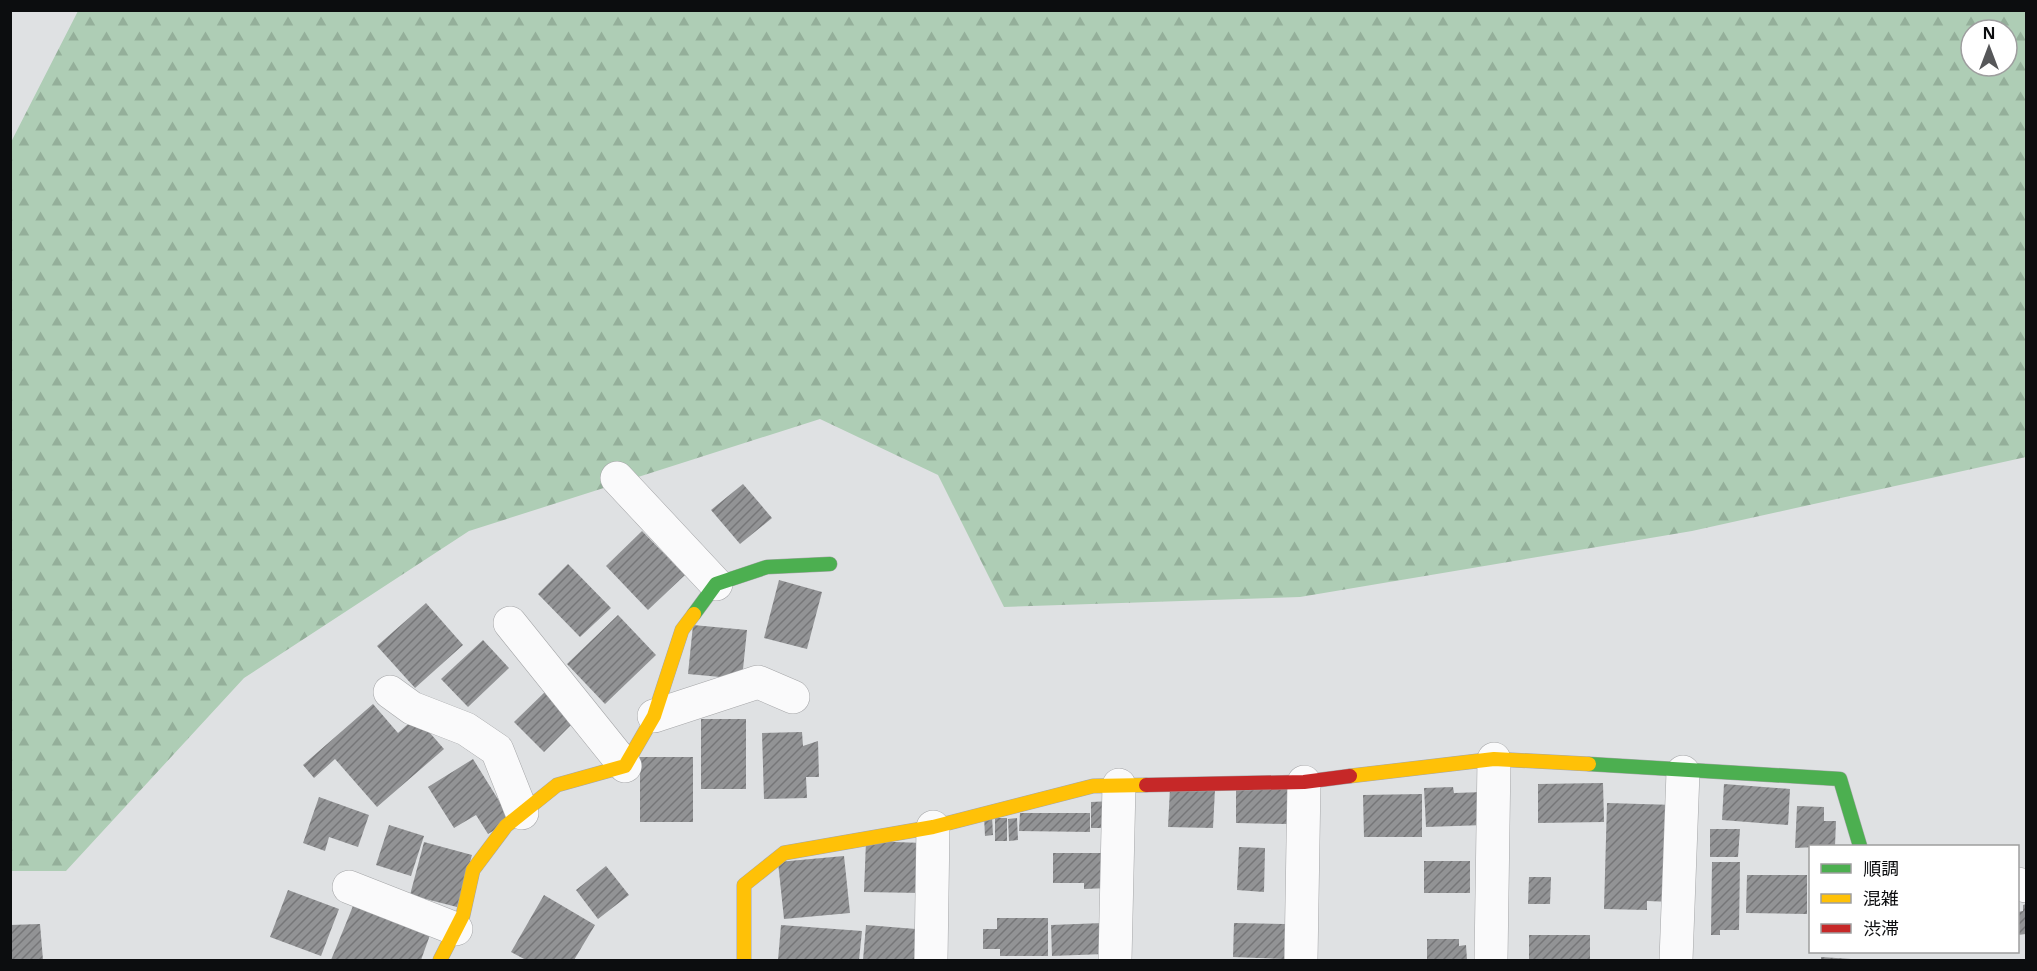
<svg xmlns="http://www.w3.org/2000/svg" width="2037" height="971" font-family="'Noto Sans','Noto Sans JP',sans-serif">
	<style>
		.forest { fill: url(#forest-firs); fill-rule: evenodd }
		.building { fill: url(#building-hatch) }
		.lines { fill: none; stroke-linecap: round; stroke-linejoin: round }
		.street-casing { stroke: #a5a6a8; stroke-width: 34 }
		.fast-casing { stroke: #a5a6a8; stroke-width: 15 }
		.slow-casing { stroke: #a5a6a8; stroke-width: 15 }
		.jam-casing { stroke: #a5a6a8; stroke-width: 15 }
		.street { stroke: #fafafb; stroke-width: 33 }
		.fast { stroke: #4caf50; stroke-width: 14 }
		.slow { stroke: #ffc107; stroke-width: 14 }
		.jam { stroke: #c62828; stroke-width: 14 }
	</style>
	<defs>
		<pattern id="forest-firs" width="22" height="20" patternUnits="userSpaceOnUse" patternTransform="scale(1.5)"><rect width="22" height="20" fill="#aecdb5"/><path d="M5 1l3.5 6h-7zM16 11l3.5 6h-7z" fill="#94af9a"/></pattern>
		<pattern id="building-hatch" width="6" height="6" patternUnits="userSpaceOnUse" patternTransform="scale(1.5)"><rect width="6" height="6" fill="#929395"/><path d="M-1 1l2-2M0 6l6-6M5 7l2-2" fill="none" stroke="#767678"/></pattern>
	</defs>
	<rect width="100%" height="100%" fill="#dfe1e3"/>
	<path class="forest" d="M78 11H2026V457L1692 531 1300 597 1004 607 938 475 820 419 469 531 244 678 66 871H11L10 144ZM1971 30H2007V66H1971Z"/>
	<g class="building">
		<polygon points="743,484 772,518 740,544 711,510"/>
		<polygon points="642,531 685,575 648,610 606,566"/>
		<polygon points="568,564 611,608 580,637 538,594"/>
		<polygon points="779,580 822,592 807,649 764,638"/>
		<polygon points="426,603 463,645 415,688 377,646"/>
		<polygon points="618,615 656,655 605,704 567,664"/>
		<polygon points="693,625 747,630 742,679 688,674"/>
		<polygon points="483,640 509,668 468,707 441,679"/>
		<polygon points="549,688 578,718 544,752 514,722"/>
		<polygon points="373,704 398,733 416,717 444,749 377,807 335,759 314,778 303,765"/>
		<rect x="701" y="719" width="45" height="70"/>
		<polygon points="802,732 803,746 818,741 819,777 806,777 807,798 764,799 762,733"/>
		<rect x="640" y="757" width="53" height="65"/>
		<polygon points="473,759 511,820 488,834 476,815 454,828 428,787"/>
		<polygon points="1603,783 1604,822 1538,823 1538,784"/>
		<polygon points="1724,784 1790,789 1788,825 1722,820"/>
		<polygon points="1453,787 1454,793 1484,792 1485,825 1426,827 1424,788"/>
		<polygon points="1170,788 1215,789 1213,828 1168,827"/>
		<polygon points="1236,788 1290,789 1290,824 1236,823"/>
		<polygon points="1422,794 1422,837 1364,837 1363,795"/>
		<polygon points="319,797 369,815 358,847 329,837 325,851 303,843"/>
		<polygon points="1113,801 1113,828 1091,828 1091,802"/>
		<polygon points="1607,803 1675,805 1673,902 1647,901 1647,910 1604,909"/>
		<polygon points="1797,806 1824,807 1824,821 1836,821 1835,846 1795,848"/>
		<polygon points="1020,813 1090,813 1090,832 1019,831"/>
		<polygon points="984,816 992,816 993,835 985,836"/>
		<rect x="995" y="818" width="12" height="23"/>
		<polygon points="1017,818 1018,840 1009,841 1008,819"/>
		<polygon points="389,825 424,836 411,876 376,865"/>
		<polygon points="1710,829 1740,829 1738,857 1710,857"/>
		<polygon points="866,841 923,843 921,893 864,892"/>
		<polygon points="424,842 472,855 457,907 410,895"/>
		<polygon points="1239,847 1265,848 1264,892 1237,890"/>
		<polygon points="1053,853 1109,853 1109,888 1084,889 1084,883 1053,883"/>
		<polygon points="844,856 850,913 784,919 778,862"/>
		<rect x="1424" y="861" width="46" height="32"/>
		<polygon points="1712,862 1740,862 1739,930 1720,930 1720,935 1711,935"/>
		<polygon points="606,866 629,895 598,919 576,890"/>
		<polygon points="1747,875 1807,875 1807,914 1746,913"/>
		<polygon points="1529,877 1551,877 1550,904 1528,904"/>
		<polygon points="288,890 339,909 321,956 270,937"/>
		<polygon points="544,895 595,925 574,960 526,960 511,952"/>
		<polygon points="2026,904 2026,934 2018,935 2018,912 2023,911 2023,905"/>
		<polygon points="353,906 430,935 421,960 331,960"/>
		<polygon points="997,918 1048,918 1048,956 1000,956 1000,949 983,949 983,929 997,929"/>
		<polygon points="1103,923 1104,954 1052,956 1051,925"/>
		<polygon points="1234,923 1285,924 1284,959 1233,957"/>
		<polygon points="40,924 43,960 10,960 10,925"/>
		<polygon points="781,925 862,931 859,960 778,960"/>
		<polygon points="866,925 916,929 914,960 863,960"/>
		<rect x="1529" y="935" width="61" height="25"/>
		<polygon points="1427,939 1459,939 1459,946 1466,945 1467,960 1427,960"/>
		<polygon points="1821,957 1851,959 1851,960 1821,960"/>
	</g>
	<g class="lines">
		<defs>
			<g id="street">
				<polyline points="617,478 716,584"/>
				<polyline points="510,623 625,766"/>
				<polyline points="390,692 412,708 466,729 497,750 522,813"/>
				<polyline points="654,716 758,682 793,697"/>
				<polyline points="2018,884 2026,886"/>
				<polyline points="349,887 456,929"/>
				<polyline points="931,960 933,827"/>
				<polyline points="1115,960 1119,785"/>
				<polyline points="1301,960 1304,782"/>
				<polyline points="1491,960 1494,759"/>
				<polyline points="1676,960 1683,772"/>
			</g>
			<g id="fast">
				<polyline points="694,614 716,584 767,567 830,564"/>
				<polyline points="1589,764 1840,779 1860,846"/>
			</g>
			<g id="slow">
				<polyline points="1350,776 1494,759 1589,764"/>
				<polyline points="440,960 463,915 473,870 506,826 557,785 625,766 654,716 682,630 694,614"/>
				<polyline points="744,960 744,885 784,853 933,827 1093,786 1146,785"/>
			</g>
			<polyline id="jam" points="1146,785 1304,782 1350,776"/>
		</defs>
		<use href="#street" class="street-casing"/>
		<use href="#fast" class="fast-casing"/>
		<use href="#slow" class="slow-casing"/>
		<use href="#jam" class="jam-casing"/>
		<use href="#street" class="street"/>
		<use href="#fast" class="fast"/>
		<use href="#slow" class="slow"/>
		<use href="#jam" class="jam"/>
	</g>
	<rect width="2037" height="971" fill="none" stroke="#0c0d0f" stroke-width="24"/>
	<rect x="1809" y="845" width="210" height="108" fill="#ffffff" stroke="#9e9e9f" stroke-width="1.5"/>
	<rect x="1821" y="864" width="30" height="9" fill="#4caf50" stroke="#9e9e9f" stroke-width="1.5"/>
	<text x="1863" y="875" font-size="18" fill="#0c0d0f">順調</text>
	<rect x="1821" y="894" width="30" height="9" fill="#ffc107" stroke="#9e9e9f" stroke-width="1.5"/>
	<text x="1863" y="905" font-size="18" fill="#0c0d0f">混雑</text>
	<rect x="1821" y="924" width="30" height="9" fill="#c62828" stroke="#9e9e9f" stroke-width="1.5"/>
	<text x="1863" y="935" font-size="18" fill="#0c0d0f">渋滞</text>
	<g transform="translate(1989 48)"><circle r="28" fill="#ffffff" stroke="#9e9e9f" stroke-width="1.5"/>
	<path d="M0-4.5L10 22L0 15L-10 22Z" fill="#565759"/>
	<text y="-9" font-size="16" font-weight="bold" text-anchor="middle" fill="#0c0d0f">N</text>
	</g>
</svg>
